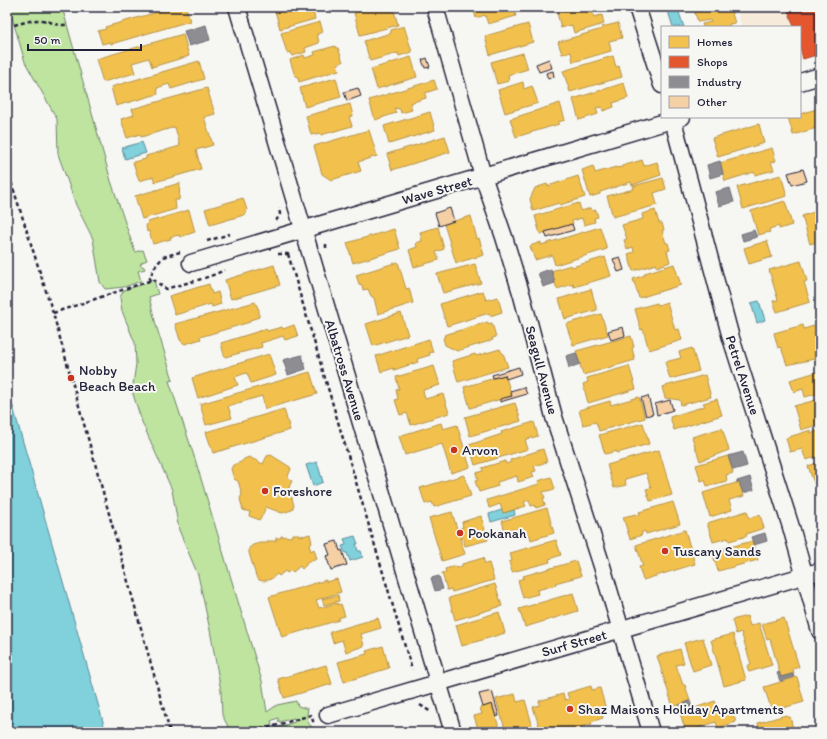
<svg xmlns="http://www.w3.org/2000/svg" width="827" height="739" font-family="Itim,sans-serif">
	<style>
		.built { fill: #f6ebdb }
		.green { fill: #bee49f; stroke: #70836d }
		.water { fill: #80d1db; stroke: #5a8b9b }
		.homes { fill: #f2c14e; stroke: #b49148 }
		.shops { fill: #e4572e; stroke: #aa4732 }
		.industry { fill: #8d8d92; stroke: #6d6d78 }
		.building { fill: #f5d0a5; stroke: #22223b }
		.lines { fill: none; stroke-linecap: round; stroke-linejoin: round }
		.minor-casing { stroke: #22223b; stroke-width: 19 }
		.path { stroke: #22223b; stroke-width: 2.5; stroke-dasharray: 4 3; stroke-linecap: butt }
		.minor { stroke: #f6f6f2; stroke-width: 16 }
		.poi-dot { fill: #c8321e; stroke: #f6f6f2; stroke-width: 1.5 }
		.labels { text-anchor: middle; stroke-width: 4; stroke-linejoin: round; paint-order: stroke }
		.street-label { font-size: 14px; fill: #22223b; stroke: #f6f6f2 }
		.poi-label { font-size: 14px; fill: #22223b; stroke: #f6f6f2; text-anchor: start }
	</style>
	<rect width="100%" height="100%" fill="#f6f6f2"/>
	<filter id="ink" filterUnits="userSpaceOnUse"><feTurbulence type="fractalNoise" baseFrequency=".025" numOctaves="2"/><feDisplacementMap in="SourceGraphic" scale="8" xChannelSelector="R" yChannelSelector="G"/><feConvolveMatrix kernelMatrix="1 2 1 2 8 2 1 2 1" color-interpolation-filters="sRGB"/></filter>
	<g filter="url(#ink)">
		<polygon class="built" points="736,7 820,7 820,54 800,60 800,27 742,27"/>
		<g class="green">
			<polygon points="9,7 62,7 111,181 135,252 143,250 147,260 142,262 140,265 144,267 145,269 138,271 141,281 124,287 105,289 100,282 93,239 76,205 58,154 57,119 25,62"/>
			<path d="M154 281 158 294 149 297 156 325 173 380 169 381 195 459 262 681 267 712 277 705 296 701 298 706 308 709C305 721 309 725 317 732H264L295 722 294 718 279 722 278 718 271 721 272 725 253 730 250 728 238 732H231L222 715 221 691 210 630 198 575 179 530 172 490 142 422 132 391 136 364 135 343 122 311 120 297 124 290Z"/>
		</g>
		<g class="water">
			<polygon points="672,7 677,7 684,27 673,27 667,8"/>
			<polygon points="142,142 146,153 125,159 122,148"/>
			<polygon points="759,301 765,320 757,323 751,303"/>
			<polygon points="7,386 106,732 7,732"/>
			<polygon points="317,462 323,482 313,486 306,465"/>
			<polygon points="502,510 503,513 514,510 515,515 491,522 489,514"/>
			<polygon points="355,536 358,544 356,544 358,551 361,551 363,557 350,561 347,553 345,553 342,546 346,545 344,539"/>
		</g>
		<g class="homes">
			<polygon points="175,7 186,7 190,21 111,44 110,42 102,44 98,31 106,29 105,27"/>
			<polygon points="274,7 312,7 315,19 280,29"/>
			<polygon points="372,7 393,7 398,25 360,35 354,13"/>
			<polygon points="473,7 513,7 516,16 488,24 485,15 476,18"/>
			<polygon points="578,7 586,7 588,12 592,11 594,17 602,15 604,24 574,33 572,25 561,28 557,13"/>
			<polygon points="693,7 730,7 735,23 729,24 730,27 703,27 702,24 711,22 710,20 698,22"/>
			<polygon points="320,22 323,32 317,34 319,43 305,48 306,52 292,56 291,52 287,53 281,33"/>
			<polygon points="618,23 622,38 609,41 611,51 573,62 571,52 562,54 558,42 602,29 602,27"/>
			<polygon points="528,24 533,42 490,55 485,36"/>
			<polygon points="404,26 412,52 399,56 398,53 370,61 364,41 391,33 391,30"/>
			<polygon points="183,34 189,56 152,67 149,58 132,63 135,73 103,82 96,59"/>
			<polygon points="335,46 336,48 338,48 343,62 337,64 339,70 299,82 297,76 295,76 290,60 304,55 305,58 315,55 314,52"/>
			<polygon points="523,53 528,69 508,75 509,81 497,84 491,62"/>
			<polygon points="613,56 616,67 619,66 622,77 570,92 563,71"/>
			<polygon points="411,57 417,77 377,89 371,69"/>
			<polygon points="199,61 204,79 171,89 169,84 157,88 158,94 116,106 111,87"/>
			<polygon points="336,78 341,97 305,107 300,88"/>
			<polygon points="434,80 437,89 425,93 426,98 410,103 412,110 401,113 400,109 394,108 396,113 375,120 369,100"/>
			<polygon points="523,82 524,89 532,86 538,103 505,113 498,90"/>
			<polygon points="624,83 628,98 613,103 614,107 603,111 602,107 596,108 598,114 579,120 573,99"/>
			<polygon points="207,88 215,114 204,117 213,145 196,150 201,169 155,182 153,177 139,181 133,162 146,159 146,156 180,146 175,127 141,137 140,134 127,138 121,119 134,115 132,109"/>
			<polygon points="560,103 565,120 558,122 559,124 516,137 510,119"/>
			<polygon points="350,104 353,116 349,117 352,126 321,135 320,133 311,135 306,116"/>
			<polygon points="820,108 820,127 793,135 788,117 800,117 800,114"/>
			<polygon points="430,112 435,130 389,144 384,126"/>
			<polygon points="759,124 764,143 718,157 712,138"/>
			<polygon points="369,130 377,156 358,162 361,171 331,180 322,174 314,146"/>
			<polygon points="445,136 450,152 392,170 387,154"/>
			<polygon points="772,148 776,161 771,162 774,170 755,175 754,172 725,181 720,163"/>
			<polygon points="642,160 644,166 657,162 661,175 632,185 631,182 600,192 600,194 590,197 582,170 593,166 595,173 616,167 616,168 622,167 622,166"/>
			<polygon points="781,175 787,196 743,209 737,187"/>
			<polygon points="578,176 585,197 560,205 559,203 533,211 530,199 535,188 547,184 548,186"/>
			<polygon points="663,178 666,189 654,193 657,205 613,217 607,196 634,189 633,186"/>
			<polygon points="180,183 179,200 175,200 176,209 142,219 135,196"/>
			<polygon points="243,198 247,210 244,215 210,225 205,209"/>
			<polygon points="785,201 792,225 779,229 779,226 769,229 770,232 758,235 751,211"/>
			<polygon points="579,203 581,211 591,208 592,211 596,210 598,217 594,218 595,222 584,225 582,218 572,221 573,224 540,234 535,216"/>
			<polygon points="189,210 195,232 180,237 179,235 170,237 171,239 153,244 149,231 147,232 146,226 148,222"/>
			<polygon points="655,210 659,223 662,223 664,230 662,231 666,243 668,243 670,250 667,251 670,262 657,267 656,264 633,271 628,254 634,252 633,247 627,249 624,240 627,239 622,225 643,219 642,214"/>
			<polygon points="820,210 820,241 810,244 802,216"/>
			<polygon points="471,216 477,239 479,238 484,255 456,263 444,224"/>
			<polygon points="438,227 444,249 436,252 439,260 414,267 409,250 417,247 416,243 422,241 420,232"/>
			<polygon points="600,227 607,249 555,265 552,255 535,260 530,246 541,242 541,245"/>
			<polygon points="394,229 400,249 353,263 347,243"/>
			<polygon points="767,241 772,257 749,264 744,248"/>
			<polygon points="605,257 611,276 574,287 573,284 557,289 551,271 571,265 572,267"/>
			<polygon points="801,261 807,281 804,282 810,302 777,312 773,301 778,300 769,270"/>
			<polygon points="398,262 406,289 409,288 413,303 378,314 374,298 371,296 368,289 363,290 362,285 359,284 356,275"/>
			<polygon points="475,264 481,283 443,293 437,274"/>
			<polygon points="674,264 681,285 639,298 633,279 645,275 645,273"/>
			<polygon points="274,265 280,285 231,299 225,280"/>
			<polygon points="209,284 212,294 218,292 221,304 212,307 211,304 175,315 169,296"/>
			<polygon points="591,289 597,310 565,319 559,299"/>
			<polygon points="483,291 486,300 498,297 502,312 490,316 489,313 447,326 440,304"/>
			<polygon points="255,302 259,310 259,317 250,320 250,322 200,337 201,339 185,344 182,342 180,340 175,324"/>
			<polygon points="667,302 675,330 679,329 682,340 649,350 643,329 641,330 635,309 657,303 658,305"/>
			<polygon points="401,313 408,335 373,346 366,324"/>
			<polygon points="601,314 608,335 573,345 566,324"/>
			<polygon points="488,322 488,324 492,323 496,337 492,338 493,340 457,351 445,345 443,338 445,337 444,335"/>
			<polygon points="820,324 820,363 816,364 814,359 787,365 781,347 778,348 774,333 803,325 804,329"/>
			<polygon points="294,325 298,336 285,340 283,336 261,343 262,347 225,357 223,351 221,343 266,329 267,331 282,327 283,329"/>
			<polygon points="631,336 634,347 632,348 635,360 583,375 576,351"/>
			<polygon points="429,339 433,352 429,353 430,355 417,359 418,362 394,370 394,368 381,372 376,356"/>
			<polygon points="692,348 699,371 670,379 665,362 681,358 679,352"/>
			<polygon points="500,349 502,353 503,353 508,367 458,382 452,361 475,354 476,356"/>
			<polygon points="269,354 276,375 251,383 247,373 243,374 235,377 238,385 198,398 192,378"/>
			<polygon points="434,366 440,385 423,390 425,399 443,394 449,413 411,425 407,413 400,415 395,400 398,399 396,390 399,389 396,377"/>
			<polygon points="629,366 636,389 588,403 583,384 588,382 587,378"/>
			<polygon points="820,371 820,393 805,397 803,389 794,392 790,380"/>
			<polygon points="310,372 317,394 265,409 262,396 228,406 232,418 206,425 200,404"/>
			<polygon points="505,375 512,396 470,408 464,387"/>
			<polygon points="705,375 711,397 681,405 680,400 665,398 662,387"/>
			<polygon points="639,397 645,418 599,431 596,422 583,425 579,410 610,401 611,405"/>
			<polygon points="717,399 722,415 674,430 670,417 705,406 703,403"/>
			<polygon points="820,399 820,424 801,430 794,406"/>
			<polygon points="515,403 521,421 470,436 465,417"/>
			<polygon points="284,409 290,430 213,453 206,432"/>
			<polygon points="534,422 538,436 525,440 528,449 475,465 469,445 502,434 501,432"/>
			<polygon points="441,423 443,429 457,425 470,467 451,473 442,444 405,455 399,436"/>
			<polygon points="643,423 649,444 617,453 617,451 605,454 599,435"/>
			<polygon points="722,428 729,450 700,461 692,437"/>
			<polygon points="811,430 811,433 820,430 820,456 806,460 802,449 790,452 786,438"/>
			<polygon points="543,449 547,462 534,466 536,471 532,472 534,477 518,482 517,476 497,482 498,486 479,492 475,481 478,480 476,473 483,471 482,468 505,461 506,464 511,462 510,460"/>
			<polygon points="659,450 672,495 650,501 646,489 651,488 646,473 625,479 626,485 614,488 607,465"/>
			<polygon points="271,455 290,467 291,469 288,476 289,479 292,481 289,487 294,506 292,510 282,513 266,507 260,520 249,516 250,512 243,510 240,499 242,494 238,481 234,479 231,469 233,465 241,462 244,459 249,457 263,464 267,456"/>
			<polygon points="728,456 733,473 726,475 727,481 707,486 705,480 701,481 696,465"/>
			<polygon points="820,462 820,481 814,483 808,466"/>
			<polygon points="464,475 471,496 434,507 432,502 425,504 420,488"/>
			<polygon points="551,477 555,489 543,492 545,498 543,498 545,505 536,508 535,505 531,506 529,500 524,502 526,506 503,513 500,504 489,508 487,500 539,484 538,481"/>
			<polygon points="739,482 744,496 729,500 732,510 710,517 703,493"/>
			<polygon points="673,502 680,524 646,534 645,531 641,533 642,535 630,539 623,517 636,514 637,516 640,515 639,512"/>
			<polygon points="547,508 554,533 531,540 530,535 517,538 514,529 505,532 502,521"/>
			<polygon points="747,511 749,518 760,515 764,528 746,534 747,536 729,541 728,538 713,542 707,523"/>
			<polygon points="452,512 457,529 463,527 462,522 481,516 488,540 465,546 463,538 460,538 465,554 442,561 429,518"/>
			<polygon points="685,530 695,564 643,580 639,567 643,566 636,545"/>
			<polygon points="292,534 299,534 299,536 302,535 303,536 310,534 312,543 309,545 311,551 314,549 317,559 306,563 307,564 302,569 300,566 293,572 291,570 287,573 285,571 279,576 277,574 271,579 264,581 259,580 256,576 249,553 249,548 253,545 260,543 268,543 268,541 276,541 276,538 281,538 281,536 291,537"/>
			<polygon points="556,540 561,555 549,559 550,562 512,572 509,562 512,561 510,553"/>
			<polygon points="752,541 758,560 718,571 712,552"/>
			<polygon points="483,558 485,564 489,563 494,580 452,592 451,589 447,590 442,573 446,572 445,569 456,566 457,568 462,566 462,564"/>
			<polygon points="576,561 581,576 555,583 556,585 537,590 538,594 523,598 518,580 524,578 523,576"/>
			<polygon points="337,579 341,592 316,600 319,608 337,603 338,605 341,604 345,616 338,618 339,620 282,637 269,597 326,580 326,582"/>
			<polygon points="495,584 502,606 455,620 449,598"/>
			<polygon points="573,593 578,611 525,627 519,609"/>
			<polygon points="338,595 339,601 324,605 322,599"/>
			<polygon points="499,612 505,633 462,646 456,625"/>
			<polygon points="747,616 750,626 759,623 772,665 749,672 747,666 751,664 741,632 736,634 732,620"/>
			<polygon points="378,618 381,628 361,634 364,646 346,652 342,640 333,643 330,632"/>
			<polygon points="784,618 799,667 793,669 794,673 781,677 770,639 767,640 762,624"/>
			<polygon points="733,634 746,680 724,686 711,640"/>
			<polygon points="703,638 711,665 693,671 684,643"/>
			<polygon points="383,646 389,668 344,682 338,662 367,654 366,651"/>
			<polygon points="680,649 684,663 676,665 683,685 685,685 690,701 673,707 657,656"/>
			<polygon points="326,665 332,684 284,698 278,679"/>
			<polygon points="797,677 804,702 772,711 764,687"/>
			<polygon points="591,686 592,690 600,688 606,710 601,711 603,718 591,722 592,724 563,732 547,732 546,728 540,729 533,707 540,705 539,701 563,694 565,700 569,699 567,693"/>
			<polygon points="515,694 517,702 525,700 532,724 530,725 532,732 506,732 496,699"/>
			<polygon points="715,701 720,715 732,711 736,722 718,728 716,722 686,732 680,713"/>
			<polygon points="492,704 500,731 502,731 503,732 479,732 474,716 482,714 480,708"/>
			<polygon points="786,715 787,717 790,717 793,728 798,726 800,732 760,732 758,723"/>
		</g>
		<polygon class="shops" points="797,7 820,7 820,54 803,59 800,47 800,27 794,27 788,10"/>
		<g class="industry">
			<polygon points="206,25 210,40 189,46 184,31"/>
			<polygon points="720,161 723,174 710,178 707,165"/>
			<polygon points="730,188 734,202 719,206 715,192"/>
			<polygon points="754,230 757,237 743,241 741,234"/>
			<polygon points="551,269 555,283 543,287 538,273"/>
			<polygon points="576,353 580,364 569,368 566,356"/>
			<polygon points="302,355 306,369 288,375 283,360"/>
			<polygon points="743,452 747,466 733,470 728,456"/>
			<polygon points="750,477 754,490 743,493 739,482 737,483 737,481"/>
			<polygon points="765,533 767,541 754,545 751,537"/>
			<polygon points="439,576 443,589 435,591 431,578"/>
			<polygon points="779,672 781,677 793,674 794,677 780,681 777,673"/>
			<polygon points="690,701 692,707 680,710 679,705"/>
		</g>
		<g class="building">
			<polygon points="427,58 430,67 425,68 422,60"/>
			<polygon points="549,59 552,68 539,72 536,64"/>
			<polygon points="553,71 554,77 548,79 546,73"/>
			<polygon points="358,88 361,96 347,101 344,92"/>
			<polygon points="803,169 807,181 792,185 788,173"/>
			<polygon points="450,208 454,221 439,226 435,213"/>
			<polygon points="572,224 574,230 547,238 545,232"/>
			<polygon points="620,257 624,270 618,272 613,259"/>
			<polygon points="623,327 625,336 611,340 608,331"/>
			<polygon points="519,367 521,374 506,379 505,375 493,378 492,375"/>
			<polygon points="524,387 527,394 500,402 500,399 512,396 510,391"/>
			<polygon points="648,396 653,414 646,416 641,398"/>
			<polygon points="670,400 673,410 657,415 655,404"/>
			<polygon points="337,541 340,551 342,550 347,565 331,570 326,556 330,555 326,544"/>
			<polygon points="492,691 499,716 496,717 492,704 483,707 479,694"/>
		</g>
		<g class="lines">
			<defs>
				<g id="minor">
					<polyline points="237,7 453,732"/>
					<polyline points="435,7 483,176 504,237 522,296 554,417 602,566 651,732"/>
					<polyline points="637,7 662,85"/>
					<polyline points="800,82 820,76"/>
					<polyline points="672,117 731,338 791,527 820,631"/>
					<polyline points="191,263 682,117"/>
					<polyline points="328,715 820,571"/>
				</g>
			</defs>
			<use href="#minor" class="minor-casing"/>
			<g class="path">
				<path d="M14 25C23 23 31 20 40 20 51 20 57 28 68 24"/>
				<polyline points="7,169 53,313 170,732"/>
				<polyline points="276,221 280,214 279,208"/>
				<polyline points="207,241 230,234"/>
				<polyline points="326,248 326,241"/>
				<polyline points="278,254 288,254 289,252"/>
				<polyline points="288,254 412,670"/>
				<polyline points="149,281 154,268 163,257 180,252"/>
				<path d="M53 313 149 281 154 280 166 289C184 283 208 279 224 270"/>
				<polyline points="420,705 431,712"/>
				<polyline points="254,732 311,715 314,724"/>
			</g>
			<use href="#minor" class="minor"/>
		</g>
	</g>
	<g class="poi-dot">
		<circle cx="71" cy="378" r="4"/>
		<circle cx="454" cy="450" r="4"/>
		<circle cx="265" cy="491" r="4"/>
		<circle cx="460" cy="533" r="4"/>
		<circle cx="665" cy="551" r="4"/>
		<circle cx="570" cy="709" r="4"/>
	</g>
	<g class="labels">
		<g class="street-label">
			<text transform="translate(437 190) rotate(-16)" y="5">Wave Street</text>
			<text transform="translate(345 370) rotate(73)" y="5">Albatross Avenue</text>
			<text transform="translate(542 370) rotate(75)" y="5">Seagull Avenue</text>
			<text transform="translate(743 375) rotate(72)" y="5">Petrel Avenue</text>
			<text transform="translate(574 643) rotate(-16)" y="5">Surf Street</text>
		</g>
		<g class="poi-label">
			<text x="79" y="375">Nobby<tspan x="79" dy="16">Beach Beach</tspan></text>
			<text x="462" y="455">Arvon</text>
			<text x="273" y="496">Foreshore</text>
			<text x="468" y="538">Pookanah</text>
			<text x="673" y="556">Tuscany Sands</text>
			<text x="578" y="714">Shaz Maisons Holiday Apartments</text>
		</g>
	</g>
	<rect width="827" height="739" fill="none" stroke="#f6f6f2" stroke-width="24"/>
	<rect x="12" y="12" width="803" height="715" fill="none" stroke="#22223b" stroke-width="1.5" filter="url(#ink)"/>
	<rect x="661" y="26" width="140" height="92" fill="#f6f6f2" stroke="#a1a1a9"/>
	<rect x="669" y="36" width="20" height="12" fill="#f2c14e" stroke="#a1a1a9"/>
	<text x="697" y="46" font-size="12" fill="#22223b">Homes</text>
	<rect x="669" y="56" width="20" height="12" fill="#e4572e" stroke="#a1a1a9"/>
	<text x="697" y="66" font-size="12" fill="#22223b">Shops</text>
	<rect x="669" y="76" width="20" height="12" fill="#8d8d92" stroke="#a1a1a9"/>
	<text x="697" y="86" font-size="12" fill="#22223b">Industry</text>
	<rect x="669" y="96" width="20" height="12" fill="#f5d0a5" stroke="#a1a1a9"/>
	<text x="697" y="106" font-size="12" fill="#22223b">Other</text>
	<path d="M28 44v6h113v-6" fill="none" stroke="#22223b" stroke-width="2"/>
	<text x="34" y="44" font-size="12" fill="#22223b" stroke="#f6f6f2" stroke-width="3" paint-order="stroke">50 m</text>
</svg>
